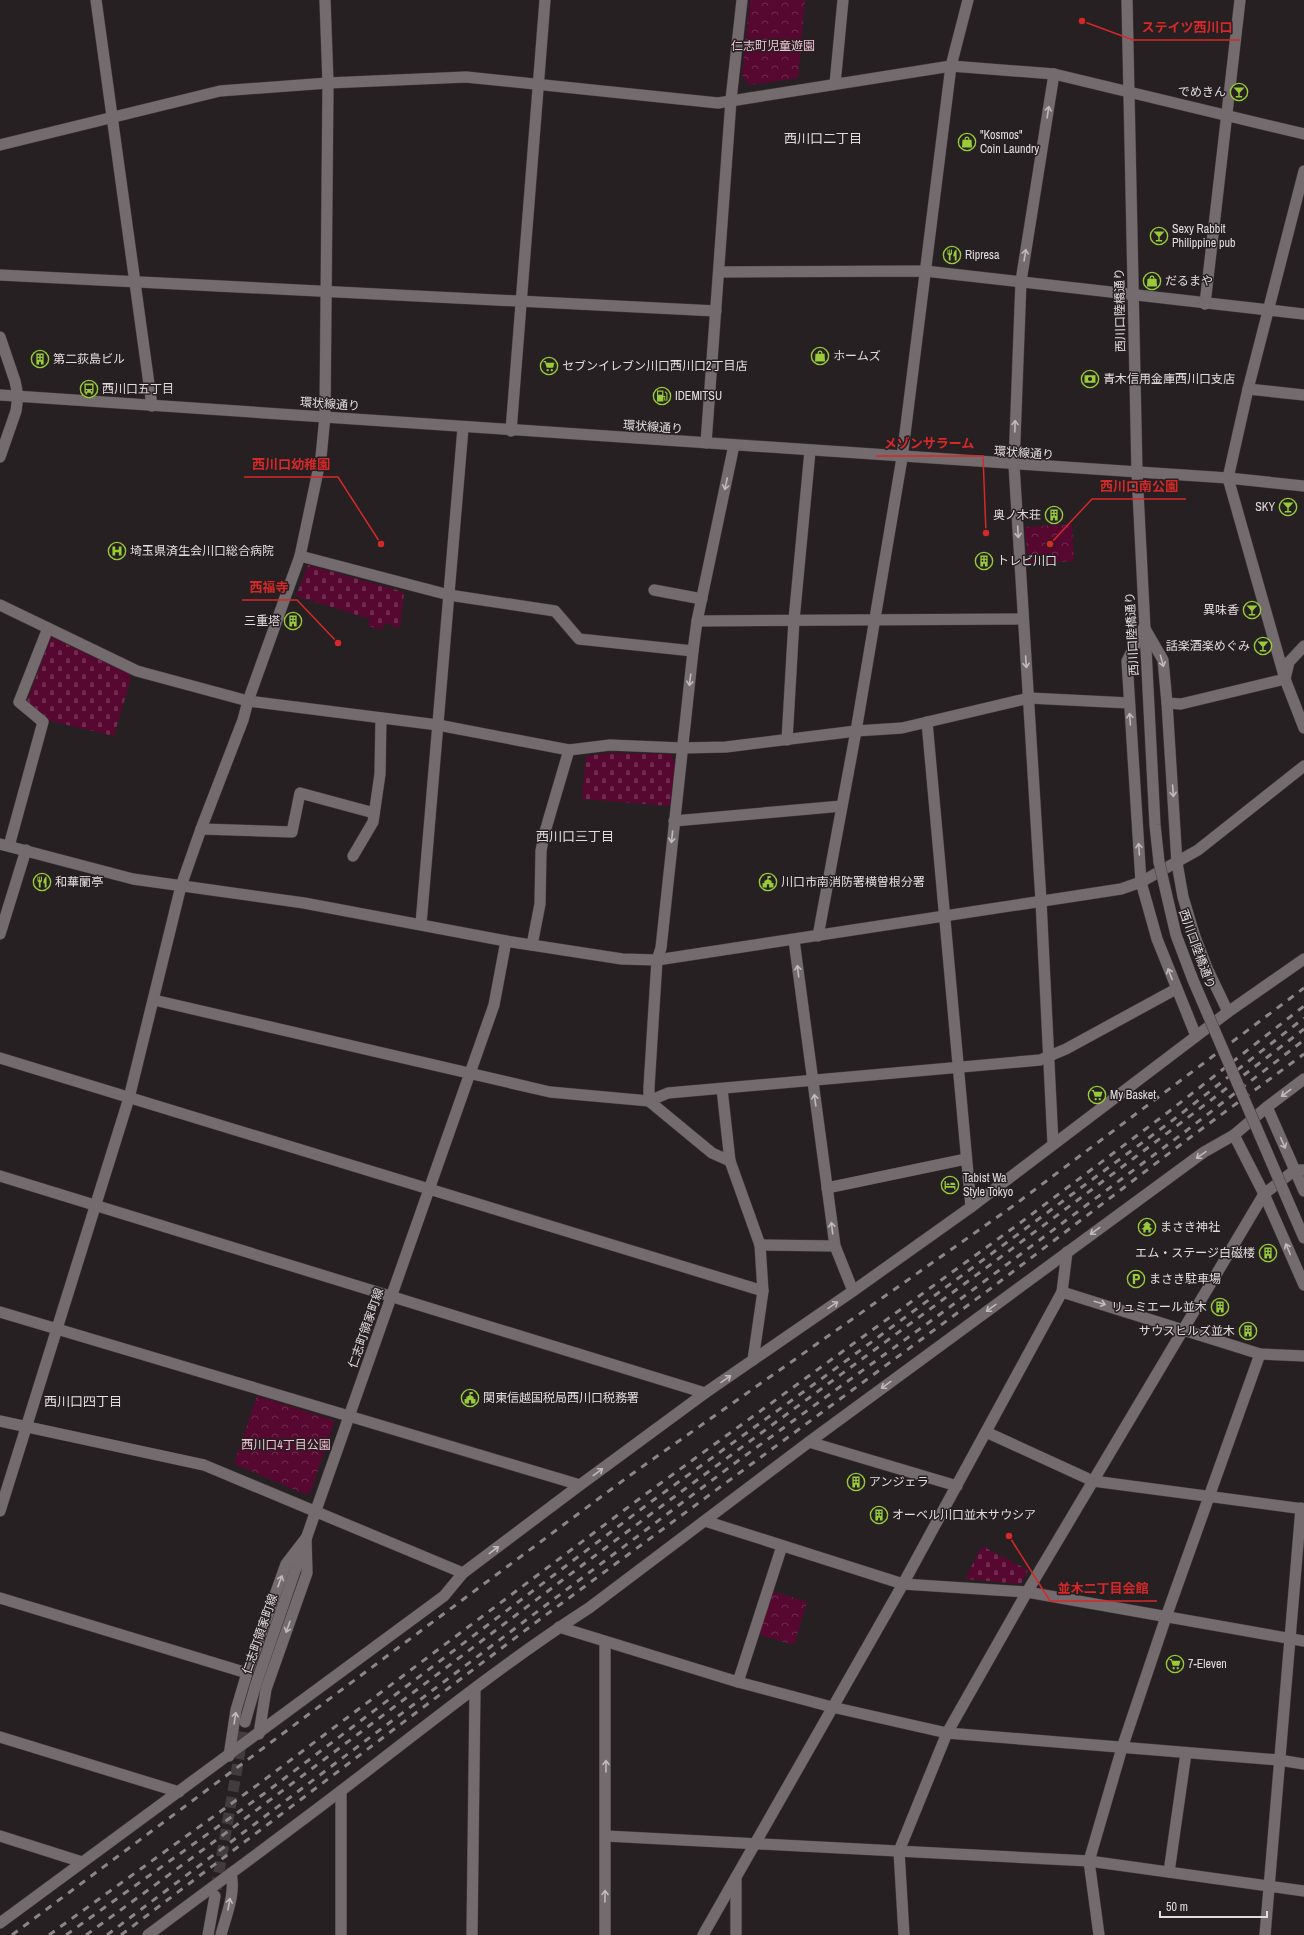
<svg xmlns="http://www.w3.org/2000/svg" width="1304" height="1935" font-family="'Archivo Narrow','Noto Sans JP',sans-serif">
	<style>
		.cemetery { fill: url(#cemetery-stones) }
		.park { fill: url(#park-crowns) }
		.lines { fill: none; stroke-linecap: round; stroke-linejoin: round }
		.tertiary-tunnel { stroke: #433c3e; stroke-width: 11; stroke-dasharray: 11 5.5; stroke-linecap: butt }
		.minor-casing { stroke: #423c3e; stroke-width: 12 }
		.tertiary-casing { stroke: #423c3e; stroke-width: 12 }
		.secondary-casing { stroke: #423c3e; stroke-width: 12 }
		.minor { stroke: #746b6e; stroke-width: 11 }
		.tertiary { stroke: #746b6e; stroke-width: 11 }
		.secondary { stroke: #746b6e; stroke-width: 11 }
		.rail { stroke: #8b8688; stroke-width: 3; stroke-dasharray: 7 7; stroke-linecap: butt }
		.tertiary-bridge-casing { stroke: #423c3e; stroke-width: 12; stroke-linecap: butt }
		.tertiary-bridge { stroke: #746b6e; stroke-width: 11 }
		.oneway { stroke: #c0babc }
		.labels { text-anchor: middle; stroke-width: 3; stroke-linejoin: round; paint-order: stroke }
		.park-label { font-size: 12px; fill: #f3c1d3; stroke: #272022 }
		.poi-label { font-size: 12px; fill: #e1dcde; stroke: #272022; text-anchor: start }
		.street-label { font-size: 12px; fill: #e1dcde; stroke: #272022 }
		.neighbourhood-label { font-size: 13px; fill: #e1dcde; stroke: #272022 }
		.leader { fill: none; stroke: #d62828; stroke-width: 1.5 }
		.callout-dot { fill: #d62828; stroke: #272022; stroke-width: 1.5 }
		.callout-label { font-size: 13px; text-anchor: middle; font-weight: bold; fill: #d62828; stroke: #272022; stroke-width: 3; stroke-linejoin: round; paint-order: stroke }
	</style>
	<defs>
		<pattern id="cemetery-stones" width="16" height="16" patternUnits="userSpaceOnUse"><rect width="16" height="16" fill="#560831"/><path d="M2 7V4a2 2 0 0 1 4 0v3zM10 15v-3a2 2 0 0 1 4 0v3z" fill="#6e2b4e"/></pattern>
		<pattern id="park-crowns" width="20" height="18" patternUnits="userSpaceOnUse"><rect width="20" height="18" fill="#560831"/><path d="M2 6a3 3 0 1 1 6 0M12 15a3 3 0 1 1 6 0" fill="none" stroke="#6e2b4e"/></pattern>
	</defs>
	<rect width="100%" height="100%" fill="#272022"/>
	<g class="cemetery">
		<polygon points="308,565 404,592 400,628 384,623 382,630 368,626 370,619 296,596"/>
		<polygon points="51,637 130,674 130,681 114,736 46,720 26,704"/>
		<polygon points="608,753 670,754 676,764 670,806 582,799 586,756"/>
		<polygon points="982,1546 1028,1570 1021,1584 965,1579"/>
	</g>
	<g class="park">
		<polygon points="750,0 805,0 798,78 749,85 742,75"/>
		<polygon points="1072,524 1074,561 1028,564 1025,527"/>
		<polygon points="257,1396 333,1420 334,1423 310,1493 305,1494 234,1464"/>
		<polygon points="772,1591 807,1602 794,1645 758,1634"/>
	</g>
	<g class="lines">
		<polyline class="tertiary-tunnel" points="216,1889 245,1722"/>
		<defs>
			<g id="minor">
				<polyline points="96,0 152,406"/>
				<polyline points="325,0 328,83"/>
				<polyline points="835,84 843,0"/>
				<polyline points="1304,171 1248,389 1228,478 1285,679 1304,728"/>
				<polyline points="719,272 925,271 1304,314"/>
				<polyline points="0,275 716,311"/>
				<polyline points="1205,304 1240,0"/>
				<polyline points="1248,389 1304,395"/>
				<polyline points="706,443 731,100 742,0"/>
				<polyline points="0,457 16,411 18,396"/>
				<polyline points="300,556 449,595 555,611 579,639 693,651"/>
				<polyline points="654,590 702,599"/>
				<polyline points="0,605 137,671 248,701 438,725 569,750 610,745 682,748 726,747 856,731 902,728 1029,698 1129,703"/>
				<polyline points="697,621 1023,619"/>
				<polyline points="1144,627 1127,661 1141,882 1157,939 1196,1036"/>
				<polyline points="1144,627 1163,660 1167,703 1177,863 1183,897 1195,937 1207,968 1228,1012"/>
				<polyline points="1167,703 1181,704 1285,679 1289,662 1304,646"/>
				<polyline points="927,722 971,1207"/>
				<polyline points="787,740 794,620 810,451"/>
				<polyline points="674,821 842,806"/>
				<polyline points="201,829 292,832 300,793 374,813"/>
				<polyline points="9,846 43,722 19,702 48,628"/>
				<polyline points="353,856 373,822 380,774 381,718"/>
				<polyline points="1141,882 1198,850 1304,766"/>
				<polyline points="421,924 463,428"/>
				<polyline points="0,934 26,850"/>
				<polyline points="818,936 856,731 902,458 951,66 968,0"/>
				<polyline points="794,940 835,1246 853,1291"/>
				<polyline points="532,945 540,904 541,851 544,835 569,750"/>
				<polyline points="154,1000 550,1092 649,1101 668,1093 1040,1060 1066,1049 1176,989"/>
				<polyline points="0,1058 763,1291"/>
				<polyline points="722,1089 730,1161 760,1245 763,1291 753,1360"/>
				<polyline points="1267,1107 1304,1191"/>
				<polyline points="1234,1135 1264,1194 1304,1285"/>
				<polyline points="1053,1144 1041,901 1014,465 1021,281 1054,74"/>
				<polyline points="730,1161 712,1153 649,1101 649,1087 657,960 661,948 693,651 697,621 734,445"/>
				<polyline points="827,1188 966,1159"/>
				<polyline points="760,1245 835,1246"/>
				<polyline points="1062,1292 1260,1354 1304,1356"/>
				<polyline points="0,1312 580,1485"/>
				<polyline points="809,1442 957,1486"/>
				<polyline points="705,1521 903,1584 1027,1592 1304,1641"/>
				<polyline points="0,1598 247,1673"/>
				<polyline points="738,1682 782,1546"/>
				<polyline points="0,1737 179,1792"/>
				<polyline points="229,1756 236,1710 247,1673 286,1564 306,1538 307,1573 266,1689 259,1734"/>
				<polyline points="0,1836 82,1862"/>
				<polyline points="606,1836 1089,1861 1304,1891"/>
				<polyline points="1169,1872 1186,1753"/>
				<polyline points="0,1923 444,1596 463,1573 580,1485 705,1393 853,1291 971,1207 1228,1012 1304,959"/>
				<path d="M148 1935C220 1881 292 1829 363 1774 437 1717 511 1658 589 1608L809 1442 1204 1152 1234 1135 1267 1107 1304 1079"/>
				<path d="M221 1935C226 1915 236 1894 231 1873"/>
				<polyline points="341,1935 341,1791"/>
				<polyline points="605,1935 605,1643"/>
				<polyline points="736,1935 736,1877"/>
				<polyline points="1099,1935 1089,1861 1122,1748 1166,1617 1260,1354"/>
				<polyline points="1265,1935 1301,1508"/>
			</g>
			<g id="tertiary">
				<polyline points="1127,0 1137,473 1155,825 1159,862"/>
				<polyline points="0,145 220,91 328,83 466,77 718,103 951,66 1054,74 1304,134"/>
				<polyline points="0,337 15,381 18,396"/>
				<polyline points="511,431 545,0"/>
				<polyline points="0,844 133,879 304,903 506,941 622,959 657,960 1121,889 1141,882"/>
				<polyline points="0,1176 705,1393"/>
				<polyline points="1294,1215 1304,1238"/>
				<polyline points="0,1421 204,1465 463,1573"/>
				<polyline points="986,1432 1093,1481 1304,1509"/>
				<polyline points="0,1511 129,1098 181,886 201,829 243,720 248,701 300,556 321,457 325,416 328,83"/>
				<polyline points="559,1627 738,1682 832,1707 947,1733 1279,1760 1304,1764"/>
				<polyline points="245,1722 256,1684 315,1513 494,1005 506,941"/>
				<polyline points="208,1935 215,1896"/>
				<polyline points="472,1935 475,1689"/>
				<polyline points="703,1935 903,1584 1062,1292 1067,1252"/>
				<polyline points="904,1935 899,1851 947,1733 1027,1592 1264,1194 1295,1170 1304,1170"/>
			</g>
			<polyline id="secondary" points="0,395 1228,478 1304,486"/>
		</defs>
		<use href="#minor" class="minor-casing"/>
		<use href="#tertiary" class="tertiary-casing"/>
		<use href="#secondary" class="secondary-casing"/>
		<use href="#minor" class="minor"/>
		<use href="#tertiary" class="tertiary"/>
		<use href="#secondary" class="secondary"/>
		<g class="rail">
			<polyline points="12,1935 629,1476 1013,1206 1304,988"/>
			<polyline points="49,1935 260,1783 643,1496 1020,1223 1167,1113 1304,1006"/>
			<polyline points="66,1935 265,1793 648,1504 824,1377 1173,1120 1304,1018"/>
			<path d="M86 1935C278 1797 465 1652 655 1511 872 1351 1090 1194 1304 1029"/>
			<polyline points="107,1935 735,1463 939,1315 1182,1134 1304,1040"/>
			<polyline points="121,1935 539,1620 990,1289 1188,1139 1304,1054"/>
		</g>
		<defs>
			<polyline id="tertiary-bridge" points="1159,862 1176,935 1193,980 1294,1215"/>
		</defs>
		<use href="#tertiary-bridge" class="tertiary-bridge-casing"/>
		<use href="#tertiary-bridge" class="tertiary-bridge"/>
	</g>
	<defs><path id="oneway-shaft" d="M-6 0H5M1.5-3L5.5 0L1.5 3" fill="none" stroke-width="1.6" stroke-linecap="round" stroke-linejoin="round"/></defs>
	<g class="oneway">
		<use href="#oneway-shaft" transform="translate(1048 112) rotate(-81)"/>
		<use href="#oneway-shaft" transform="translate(1025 255) rotate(-81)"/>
		<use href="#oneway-shaft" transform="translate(1015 426) rotate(-88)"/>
		<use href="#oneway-shaft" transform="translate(726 484) rotate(102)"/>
		<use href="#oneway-shaft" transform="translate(1018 532) rotate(87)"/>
		<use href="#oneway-shaft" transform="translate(1162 661) rotate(75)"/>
		<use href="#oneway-shaft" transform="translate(1026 662) rotate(86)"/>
		<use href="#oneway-shaft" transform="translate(690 680) rotate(97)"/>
		<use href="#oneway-shaft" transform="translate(1130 719) rotate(-94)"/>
		<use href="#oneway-shaft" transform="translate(1173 791) rotate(86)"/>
		<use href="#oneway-shaft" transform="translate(672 837) rotate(96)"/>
		<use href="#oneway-shaft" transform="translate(1139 849) rotate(-94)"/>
		<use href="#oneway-shaft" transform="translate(798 971) rotate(-97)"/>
		<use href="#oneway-shaft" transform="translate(1170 974) rotate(-111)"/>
		<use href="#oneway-shaft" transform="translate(1286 1093) rotate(143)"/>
		<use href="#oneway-shaft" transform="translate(815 1100) rotate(-98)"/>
		<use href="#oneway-shaft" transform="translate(1283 1143) rotate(66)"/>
		<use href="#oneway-shaft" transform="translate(1201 1155) rotate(145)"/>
		<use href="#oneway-shaft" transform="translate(832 1228) rotate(-97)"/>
		<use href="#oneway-shaft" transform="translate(1095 1231) rotate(144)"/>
		<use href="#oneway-shaft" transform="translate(1288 1249) rotate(-113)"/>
		<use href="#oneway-shaft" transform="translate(1100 1303) rotate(17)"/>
		<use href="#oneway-shaft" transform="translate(833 1305) rotate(-34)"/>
		<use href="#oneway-shaft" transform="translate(991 1308) rotate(144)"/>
		<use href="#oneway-shaft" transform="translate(726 1379) rotate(-35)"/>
		<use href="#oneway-shaft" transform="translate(886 1385) rotate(144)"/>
		<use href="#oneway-shaft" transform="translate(598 1472) rotate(-36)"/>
		<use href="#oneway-shaft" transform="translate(494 1550) rotate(-37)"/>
		<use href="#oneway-shaft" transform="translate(280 1581) rotate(-70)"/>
		<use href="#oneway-shaft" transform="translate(288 1627) rotate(109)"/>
		<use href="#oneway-shaft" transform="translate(235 1718) rotate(-81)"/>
		<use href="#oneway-shaft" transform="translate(606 1766) rotate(-90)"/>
		<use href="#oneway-shaft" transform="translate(605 1896) rotate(-89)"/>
		<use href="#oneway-shaft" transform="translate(229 1904) rotate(-80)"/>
	</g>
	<defs>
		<symbol id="bar-ring" viewBox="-11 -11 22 22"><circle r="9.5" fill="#272022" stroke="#97cc38" stroke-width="1.5"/><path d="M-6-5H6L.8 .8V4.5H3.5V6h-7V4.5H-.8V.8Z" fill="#97cc38"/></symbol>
		<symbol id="shop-ring" viewBox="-11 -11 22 22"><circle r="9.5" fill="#272022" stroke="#97cc38" stroke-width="1.5"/><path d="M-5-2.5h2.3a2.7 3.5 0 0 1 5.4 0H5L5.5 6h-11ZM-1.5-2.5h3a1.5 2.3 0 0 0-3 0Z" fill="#97cc38"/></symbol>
		<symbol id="restaurant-ring" viewBox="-11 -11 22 22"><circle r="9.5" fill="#272022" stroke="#97cc38" stroke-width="1.5"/><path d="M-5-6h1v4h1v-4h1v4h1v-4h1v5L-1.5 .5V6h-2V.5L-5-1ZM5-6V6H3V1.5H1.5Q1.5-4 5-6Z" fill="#97cc38"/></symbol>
		<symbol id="building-ring" viewBox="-11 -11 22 22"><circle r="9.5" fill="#272022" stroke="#97cc38" stroke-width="1.5"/><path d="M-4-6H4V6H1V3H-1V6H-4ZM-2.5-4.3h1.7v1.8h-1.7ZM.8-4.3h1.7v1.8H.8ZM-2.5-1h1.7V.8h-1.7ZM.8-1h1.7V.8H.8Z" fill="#97cc38"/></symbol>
		<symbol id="supermarket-ring" viewBox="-11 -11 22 22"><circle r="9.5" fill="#272022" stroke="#97cc38" stroke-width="1.5"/><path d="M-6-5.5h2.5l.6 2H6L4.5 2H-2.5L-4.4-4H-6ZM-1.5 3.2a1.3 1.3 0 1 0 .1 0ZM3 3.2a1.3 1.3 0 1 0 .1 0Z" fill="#97cc38"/></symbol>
		<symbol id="bank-ring" viewBox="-11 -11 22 22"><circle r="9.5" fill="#272022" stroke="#97cc38" stroke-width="1.5"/><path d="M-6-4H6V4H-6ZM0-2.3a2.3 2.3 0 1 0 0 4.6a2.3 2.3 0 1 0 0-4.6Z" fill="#97cc38"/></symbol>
		<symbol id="bus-ring" viewBox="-11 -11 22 22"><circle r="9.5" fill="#272022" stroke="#97cc38" stroke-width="1.5"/><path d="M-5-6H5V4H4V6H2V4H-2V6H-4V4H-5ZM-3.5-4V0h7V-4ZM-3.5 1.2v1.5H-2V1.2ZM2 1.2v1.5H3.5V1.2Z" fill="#97cc38"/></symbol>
		<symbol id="fuel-ring" viewBox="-11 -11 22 22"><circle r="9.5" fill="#272022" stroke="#97cc38" stroke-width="1.5"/><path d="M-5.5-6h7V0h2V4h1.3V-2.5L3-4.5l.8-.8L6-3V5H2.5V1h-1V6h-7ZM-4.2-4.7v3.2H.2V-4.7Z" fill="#97cc38"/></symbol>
		<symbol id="hospital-ring" viewBox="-11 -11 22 22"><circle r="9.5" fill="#272022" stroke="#97cc38" stroke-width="1.5"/><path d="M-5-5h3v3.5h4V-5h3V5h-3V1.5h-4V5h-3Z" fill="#97cc38"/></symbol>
		<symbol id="civic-ring" viewBox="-11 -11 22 22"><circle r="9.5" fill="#272022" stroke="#97cc38" stroke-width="1.5"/><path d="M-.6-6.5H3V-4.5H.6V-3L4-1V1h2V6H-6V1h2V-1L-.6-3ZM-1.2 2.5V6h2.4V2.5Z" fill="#97cc38"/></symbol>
		<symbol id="hotel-ring" viewBox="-11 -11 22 22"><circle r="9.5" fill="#272022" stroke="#97cc38" stroke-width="1.5"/><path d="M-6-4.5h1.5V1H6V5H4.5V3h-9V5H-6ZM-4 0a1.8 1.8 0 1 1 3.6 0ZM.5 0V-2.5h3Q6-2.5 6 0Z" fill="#97cc38"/></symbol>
		<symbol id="temple-ring" viewBox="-11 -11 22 22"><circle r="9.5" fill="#272022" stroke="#97cc38" stroke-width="1.5"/><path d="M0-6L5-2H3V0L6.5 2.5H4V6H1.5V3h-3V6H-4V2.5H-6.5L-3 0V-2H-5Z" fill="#97cc38"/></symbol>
		<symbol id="parking-ring" viewBox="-11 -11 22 22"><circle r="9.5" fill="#272022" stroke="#97cc38" stroke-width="1.5"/><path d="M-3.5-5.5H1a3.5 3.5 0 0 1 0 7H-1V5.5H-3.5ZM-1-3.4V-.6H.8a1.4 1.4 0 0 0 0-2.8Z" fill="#97cc38"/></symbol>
	</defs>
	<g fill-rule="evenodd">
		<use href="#bar-ring" x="1229" y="82" width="20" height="20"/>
		<use href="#shop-ring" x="957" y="132" width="20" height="20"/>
		<use href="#bar-ring" x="1149" y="226" width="20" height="20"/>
		<use href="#restaurant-ring" x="942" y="245" width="20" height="20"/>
		<use href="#shop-ring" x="1142" y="271" width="20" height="20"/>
		<use href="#shop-ring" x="810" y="346" width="20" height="20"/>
		<use href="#building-ring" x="30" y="349" width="20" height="20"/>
		<use href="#supermarket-ring" x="539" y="356" width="20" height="20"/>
		<use href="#bank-ring" x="1080" y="369" width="20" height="20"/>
		<use href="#bus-ring" x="79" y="379" width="20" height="20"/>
		<use href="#fuel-ring" x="652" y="386" width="20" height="20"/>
		<use href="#bar-ring" x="1278" y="497" width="20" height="20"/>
		<use href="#building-ring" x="1044" y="505" width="20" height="20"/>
		<use href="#hospital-ring" x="107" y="541" width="20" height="20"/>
		<use href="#building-ring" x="974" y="551" width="20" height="20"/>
		<use href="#bar-ring" x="1242" y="600" width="20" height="20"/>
		<use href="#building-ring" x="283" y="611" width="20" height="20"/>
		<use href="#bar-ring" x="1253" y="636" width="20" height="20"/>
		<use href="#restaurant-ring" x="32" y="872" width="20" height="20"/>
		<use href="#civic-ring" x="758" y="872" width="20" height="20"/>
		<use href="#supermarket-ring" x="1087" y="1085" width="20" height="20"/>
		<use href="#hotel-ring" x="940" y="1175" width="20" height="20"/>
		<use href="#temple-ring" x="1137" y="1217" width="20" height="20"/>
		<use href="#building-ring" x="1258" y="1243" width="20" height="20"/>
		<use href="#parking-ring" x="1126" y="1269" width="20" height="20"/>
		<use href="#building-ring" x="1210" y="1297" width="20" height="20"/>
		<use href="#building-ring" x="1238" y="1321" width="20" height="20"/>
		<use href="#civic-ring" x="460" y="1388" width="20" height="20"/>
		<use href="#building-ring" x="846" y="1472" width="20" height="20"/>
		<use href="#building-ring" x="869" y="1505" width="20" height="20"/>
		<use href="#supermarket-ring" x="1165" y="1654" width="20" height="20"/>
	</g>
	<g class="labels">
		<g class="park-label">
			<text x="773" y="50">仁志町児童遊園</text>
			<text x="286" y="1449">西川口4丁目公園</text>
		</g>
		<g class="poi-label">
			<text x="1226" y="96" text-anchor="end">でめきん</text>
			<text x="980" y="139">"Kosmos"<tspan x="980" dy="14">Coin Laundry</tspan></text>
			<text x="1172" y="233">Sexy Rabbit<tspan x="1172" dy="14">Philippine pub</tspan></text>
			<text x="965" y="259">Ripresa</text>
			<text x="1165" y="285">だるまや</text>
			<text x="833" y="360">ホームズ</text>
			<text x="53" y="363">第二荻島ビル</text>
			<text x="562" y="370">セブンイレブン川口西川口2丁目店</text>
			<text x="1103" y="383">青木信用金庫西川口支店</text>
			<text x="102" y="393">西川口五丁目</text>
			<text x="675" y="400">IDEMITSU</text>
			<text x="1275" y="511" text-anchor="end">SKY</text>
			<text x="1041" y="519" text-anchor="end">奥ノ木荘</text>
			<text x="130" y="555">埼玉県済生会川口総合病院</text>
			<text x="997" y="565">トレビ川口</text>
			<text x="1239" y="614" text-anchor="end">異味香</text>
			<text x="280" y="625" text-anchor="end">三重塔</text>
			<text x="1250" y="650" text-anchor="end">話楽酒楽めぐみ</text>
			<text x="55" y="886">和華蘭亭</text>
			<text x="781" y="886">川口市南消防署横曽根分署</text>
			<text x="1110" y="1099">My Basket</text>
			<text x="963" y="1182">Tabist Wa<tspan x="963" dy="14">Style Tokyo</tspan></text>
			<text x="1160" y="1231">まさき神社</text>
			<text x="1255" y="1257" text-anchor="end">エム・ステージ白磁楼</text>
			<text x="1149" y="1283">まさき駐車場</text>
			<text x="1207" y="1311" text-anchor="end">リュミエール並木</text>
			<text x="1235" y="1335" text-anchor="end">サウスヒルズ並木</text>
			<text x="483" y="1402">関東信越国税局西川口税務署</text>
			<text x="869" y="1486">アンジェラ</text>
			<text x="892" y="1519">オーベル川口並木サウシア</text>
			<text x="1188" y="1668">7-Eleven</text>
		</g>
		<g class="street-label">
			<text transform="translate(1120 310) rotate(-91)" y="4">西川口陸橋通り</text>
			<text transform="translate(330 404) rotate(4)" y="4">環状線通り</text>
			<text transform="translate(653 427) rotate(4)" y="4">環状線通り</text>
			<text transform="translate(1024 453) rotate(4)" y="4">環状線通り</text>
			<text transform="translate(1132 634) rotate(-93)" y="4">西川口陸橋通り</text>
			<text transform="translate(1197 949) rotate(70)" y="4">西川口陸橋通り</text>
			<text transform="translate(366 1328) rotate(-71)" y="4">仁志町領家町線</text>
			<text transform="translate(260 1634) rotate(-71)" y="4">仁志町領家町線</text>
		</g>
		<g class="neighbourhood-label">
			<text x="823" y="143">西川口二丁目</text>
			<text x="575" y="841">西川口三丁目</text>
			<text x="83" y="1406">西川口四丁目</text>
		</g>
	</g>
	<path class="leader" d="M1082 21L1133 40H1240M986 533L983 456H876M381 544L338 477H244M1050 544L1092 499H1186M338 643L297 600H242M1009 1536L1050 1601H1157"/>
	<g class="callout-dot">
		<circle cx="1082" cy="21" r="4"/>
		<circle cx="986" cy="533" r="4"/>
		<circle cx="381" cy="544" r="4"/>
		<circle cx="1050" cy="544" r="4"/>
		<circle cx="338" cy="643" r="4"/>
		<circle cx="1009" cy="1536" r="4"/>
	</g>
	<g class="callout-label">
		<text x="1187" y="32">ステイツ西川口</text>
		<text x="929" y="448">メゾンサラーム</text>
		<text x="291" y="469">西川口幼稚園</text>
		<text x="1139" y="491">西川口南公園</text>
		<text x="269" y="592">西福寺</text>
		<text x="1103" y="1593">並木二丁目会館</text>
	</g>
	<path d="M1160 1911v6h107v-6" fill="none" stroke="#e1dcde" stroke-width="2"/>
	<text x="1166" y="1911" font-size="12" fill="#e1dcde" stroke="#272022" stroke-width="3" paint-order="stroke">50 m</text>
</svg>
